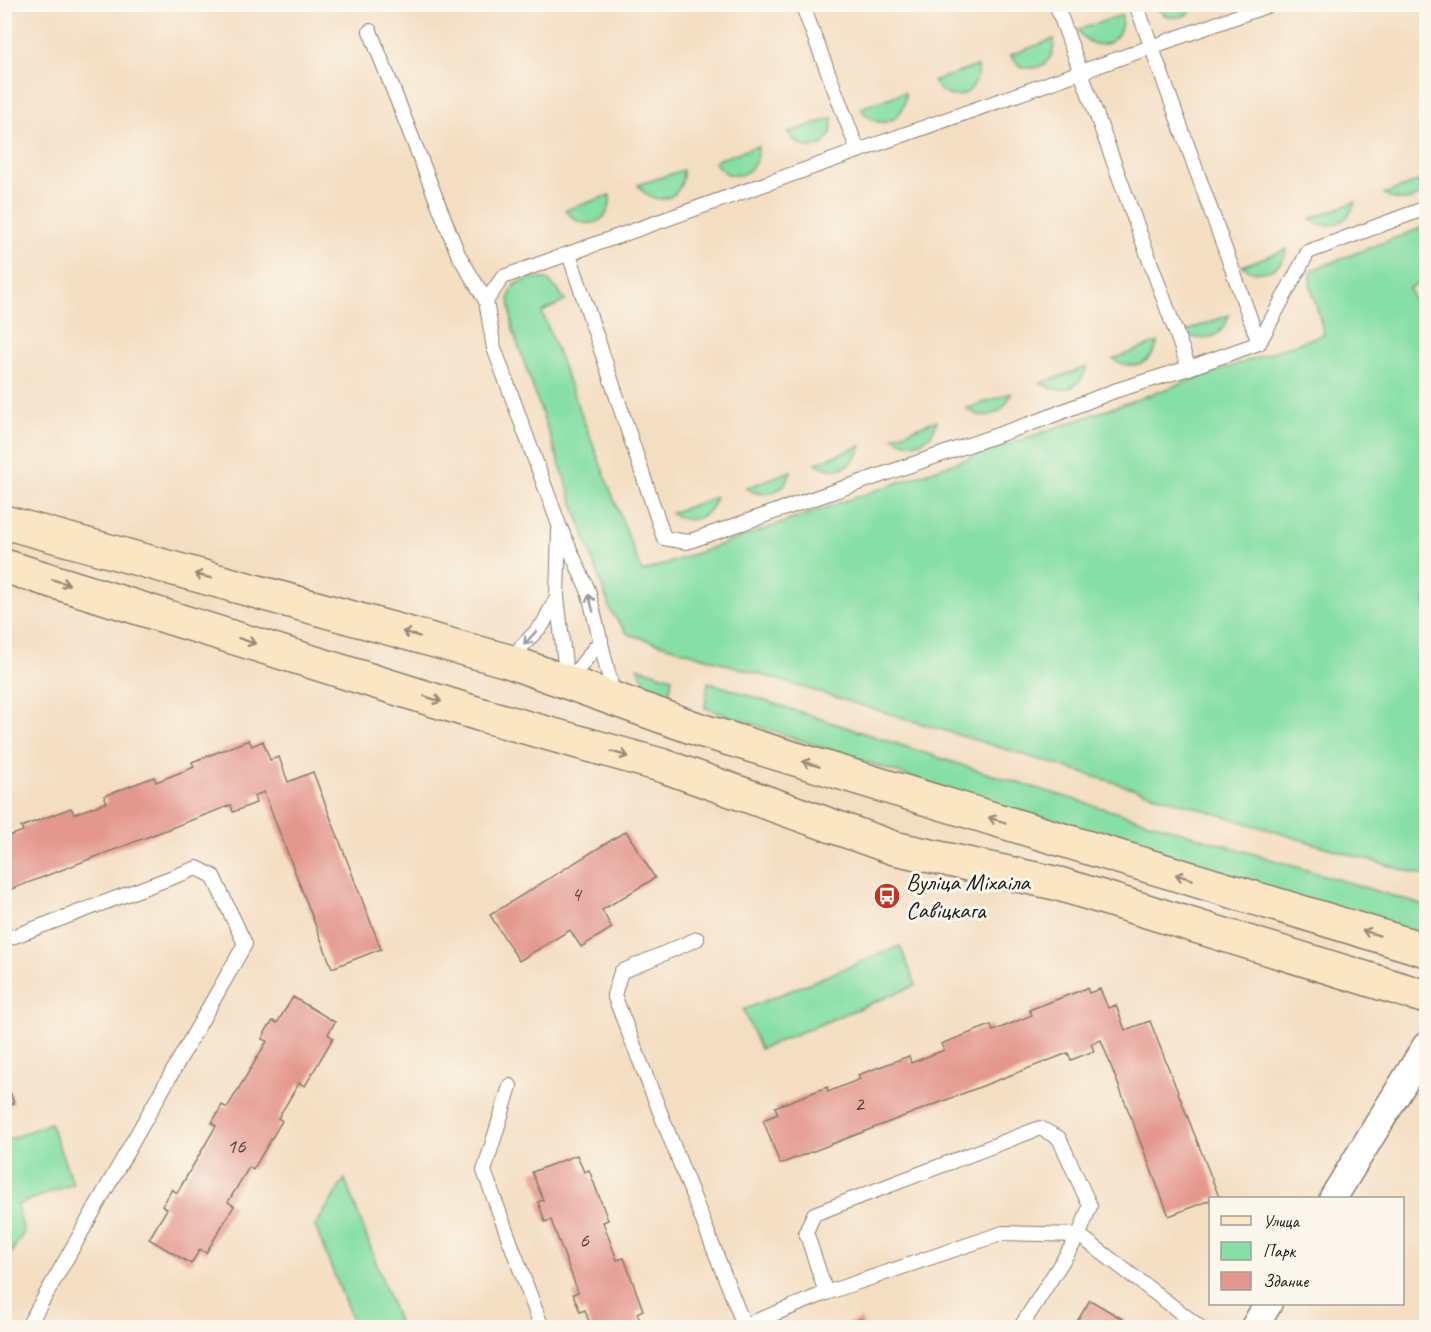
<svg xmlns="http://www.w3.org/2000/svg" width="1431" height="1332" font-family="Caveat,sans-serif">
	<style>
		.green { fill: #86dfa4; stroke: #517e60; stroke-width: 1.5 }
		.building { fill: #e4988d }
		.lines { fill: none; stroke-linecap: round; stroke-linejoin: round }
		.service-casing { stroke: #887d6f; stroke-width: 16 }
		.minor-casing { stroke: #887d6f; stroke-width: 30 }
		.secondary-casing { stroke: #887d6f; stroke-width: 36 }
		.service { stroke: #fff; stroke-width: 14 }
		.minor { stroke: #fff; stroke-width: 27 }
		.secondary { stroke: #fbe6c4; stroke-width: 33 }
		.oneway { stroke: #978b78 }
		.oneway2 { stroke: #999 }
		.labels { text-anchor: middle; stroke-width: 6; stroke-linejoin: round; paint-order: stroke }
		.number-label { font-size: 21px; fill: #4e3b38 }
		.poi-label { font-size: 24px; fill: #1c1c1c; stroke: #fbf7ec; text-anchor: start }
	</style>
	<rect width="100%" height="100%" fill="#fbf7ec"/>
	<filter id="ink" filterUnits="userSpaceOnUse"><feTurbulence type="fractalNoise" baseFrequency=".0167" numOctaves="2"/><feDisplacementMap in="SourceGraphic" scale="12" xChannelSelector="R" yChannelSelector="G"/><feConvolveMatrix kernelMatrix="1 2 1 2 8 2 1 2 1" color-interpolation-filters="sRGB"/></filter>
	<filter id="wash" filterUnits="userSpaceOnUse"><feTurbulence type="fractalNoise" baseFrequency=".008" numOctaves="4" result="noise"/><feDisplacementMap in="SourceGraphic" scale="24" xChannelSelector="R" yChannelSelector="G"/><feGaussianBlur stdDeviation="1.35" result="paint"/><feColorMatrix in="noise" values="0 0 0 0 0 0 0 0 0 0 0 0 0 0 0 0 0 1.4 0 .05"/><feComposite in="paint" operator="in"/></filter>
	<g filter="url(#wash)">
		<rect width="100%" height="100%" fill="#f4dec2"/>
		<g class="green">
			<path d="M1155 5H1196C1186 21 1165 22 1155 5Z"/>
			<path d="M1122 15C1124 45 1094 56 1078 30Z"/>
			<path d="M1054 39C1055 61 1040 73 1020 66L1010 55Z"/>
			<path d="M977 66C980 96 948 108 933 81Z"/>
			<path d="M905 92C907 122 876 134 861 108Z"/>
			<path d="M832 118C836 148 805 158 788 133Z"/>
			<path d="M758 146C760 175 729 187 714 161Z"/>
			<path d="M683 170C685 199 655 210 638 185Z"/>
			<path d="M1426 178C1427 202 1400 205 1384 194Z"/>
			<path d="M610 195C613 224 582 234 566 210Z"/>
			<path d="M1355 202C1348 224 1329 232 1310 219Z"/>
			<polygon points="1426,226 1426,281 1409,288 1426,335 1426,876 1358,857 628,634 611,612 513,330 509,298 514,285 530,278 546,279 559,291 565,301 542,312 642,572 1324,334 1310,283 1312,270"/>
			<path d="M1287 249C1281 271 1261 279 1242 266Z"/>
			<path d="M1229 315C1223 338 1202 345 1184 332Z"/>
			<path d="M1158 342C1152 364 1132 372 1113 359Z"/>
			<path d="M1087 367C1080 389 1061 396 1041 383Z"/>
			<path d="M1011 393C1004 415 985 422 966 409Z"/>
			<path d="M937 420C932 443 912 450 893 437Z"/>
			<path d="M861 446C855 468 835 475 816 463Z"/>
			<path d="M791 471C784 493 765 500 746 488Z"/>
			<path d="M716 497C709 518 691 527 671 513Z"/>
			<polygon points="637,667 672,678 669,696 649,689"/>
			<polygon points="708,682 983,772 1426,906 1426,937 976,799 705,708"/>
			<polygon points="900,946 916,985 760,1049 743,1010"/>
			<polygon points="50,1123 73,1184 17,1205 24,1232 11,1253 5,1253 5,1141"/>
			<polygon points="345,1179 400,1327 355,1327 315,1226"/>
		</g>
		<g id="blocks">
			<g class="building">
				<polygon points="249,740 252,746 263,741 270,760 279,757 288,782 313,772 381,949 332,968 264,792 254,796 256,803 233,812 231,805 4,892 4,838 23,831 21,827 71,808 74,814 107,802 104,796 154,777 156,782 194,767 192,762"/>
				<polygon points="626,831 655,878 602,910 612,928 581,947 570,930 519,961 490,915"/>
				<polygon points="1087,988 1089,993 1100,989 1108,1008 1116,1005 1125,1030 1150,1021 1219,1197 1210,1198 1210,1200 1169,1216 1101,1040 1091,1044 1094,1051 1071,1060 1068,1053 780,1164 763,1120 778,1114 775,1107 827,1087 828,1092 860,1079 858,1075 909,1056 911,1063 944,1050 941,1044 991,1025 993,1031 1032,1015 1029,1010"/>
				<polygon points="293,997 335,1022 328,1034 333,1038 305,1086 299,1083 278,1118 282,1121 253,1170 249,1167 228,1202 234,1206 206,1253 200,1249 191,1264 149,1239 167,1209 162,1206 167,1198 172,1189 177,1193 216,1126 212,1123 222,1105 227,1108 267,1041 262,1039 267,1029 273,1021 277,1023"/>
				<polygon points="4,1076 14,1103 4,1107"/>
				<polygon points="577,1155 584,1172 589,1170 608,1220 603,1222 617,1260 624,1258 643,1310 637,1313 643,1328 591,1328 585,1310 580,1312 573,1294 578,1292 551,1220 545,1222 538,1202 543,1200 532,1172"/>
				<polygon points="1090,1300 1124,1320 1136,1328 1073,1328"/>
				<polygon points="861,1319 865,1328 838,1328 838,1327"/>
			</g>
		</g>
	</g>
	<g filter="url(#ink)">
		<use href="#blocks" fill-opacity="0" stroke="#887d6f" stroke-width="1.5"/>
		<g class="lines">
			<defs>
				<g id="service">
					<polyline points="802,4 858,151"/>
					<polyline points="1056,4 1189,368"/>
					<polyline points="1136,4 1259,343"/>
					<polyline points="370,31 458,254 486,301 494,348 559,525 588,590 614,697"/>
					<polyline points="569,254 664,538 687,542 1041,420 1114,391 1189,368 1259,343 1308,252 1426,208"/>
					<polyline points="486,301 503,277 1272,4"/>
					<polyline points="557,597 567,681"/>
					<polyline points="508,661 543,624 557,597 559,530"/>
					<polyline points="568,682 601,640"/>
					<polyline points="697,939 621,972 614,995 745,1328"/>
					<polyline points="4,940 197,868 213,876 245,944 27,1328"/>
					<polyline points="510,1086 484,1171 542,1328"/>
					<polyline points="826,1293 806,1232 814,1214 1040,1128 1059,1138 1090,1206 1079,1235 1020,1328"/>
					<polyline points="744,1326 826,1293 1003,1233 1079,1235 1201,1328"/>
				</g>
				<g id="minor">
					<polyline points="1333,1198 1426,1046"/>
					<polyline points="1254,1328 1268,1304"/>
				</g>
				<g id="secondary">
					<polyline points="4,522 508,661 700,730 1426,950"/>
					<polyline points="4,566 482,715 664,766 894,848 1059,884 1426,997"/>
				</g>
			</defs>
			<use href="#service" class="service-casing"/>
			<use href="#minor" class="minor-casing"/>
			<use href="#secondary" class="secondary-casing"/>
			<use href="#service" class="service"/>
			<use href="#minor" class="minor"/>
			<use href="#secondary" class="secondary"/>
		</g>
		<defs><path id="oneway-shaft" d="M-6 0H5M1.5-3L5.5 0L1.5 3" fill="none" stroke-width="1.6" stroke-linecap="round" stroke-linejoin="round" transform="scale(1.5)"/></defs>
		<g class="oneway">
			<use href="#oneway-shaft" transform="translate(203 576) rotate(-165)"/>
			<use href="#oneway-shaft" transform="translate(61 582) rotate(16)"/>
			<use href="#oneway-shaft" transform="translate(411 634) rotate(-164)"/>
			<use href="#oneway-shaft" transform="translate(247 641) rotate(18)"/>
			<use href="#oneway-shaft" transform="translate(433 699) rotate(18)"/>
			<use href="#oneway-shaft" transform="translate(620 754) rotate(16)"/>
			<use href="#oneway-shaft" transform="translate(811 764) rotate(-163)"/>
			<use href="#oneway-shaft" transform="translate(997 820) rotate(-163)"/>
			<use href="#oneway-shaft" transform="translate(1184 877) rotate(-163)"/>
			<use href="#oneway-shaft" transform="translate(1371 933) rotate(-163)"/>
		</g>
		<g class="oneway2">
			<use href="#oneway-shaft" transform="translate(591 603) rotate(-104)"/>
			<use href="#oneway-shaft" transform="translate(530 638) rotate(133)"/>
		</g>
	</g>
	<defs>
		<symbol id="bus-disc" viewBox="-11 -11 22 22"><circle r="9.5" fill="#c8321e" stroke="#fbf7ec"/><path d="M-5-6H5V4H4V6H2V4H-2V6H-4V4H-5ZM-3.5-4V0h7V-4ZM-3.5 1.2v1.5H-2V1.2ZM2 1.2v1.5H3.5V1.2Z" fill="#fff"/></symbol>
	</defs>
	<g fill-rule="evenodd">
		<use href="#bus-disc" x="872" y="881" width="30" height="30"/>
	</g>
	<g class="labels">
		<g class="number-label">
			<text x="576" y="901">4</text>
			<text x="859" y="1111">2</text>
			<text x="236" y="1153">16</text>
			<text x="584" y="1247">6</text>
		</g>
		<g class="poi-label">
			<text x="906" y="890">Вуліца Міхаіла<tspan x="906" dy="28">Савіцкага</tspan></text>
		</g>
	</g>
	<rect width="1431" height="1332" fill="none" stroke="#fbf7ec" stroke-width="24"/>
	<rect x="1209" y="1197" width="195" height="108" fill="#fbf7ec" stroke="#a29f99" stroke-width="1.5"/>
	<rect x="1221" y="1216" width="30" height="9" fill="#fbe6c4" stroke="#a29f99" stroke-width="1.5"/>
	<text x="1263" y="1227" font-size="18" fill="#1c1c1c">Улица</text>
	<rect x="1221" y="1242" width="30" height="18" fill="#86dfa4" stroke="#a29f99" stroke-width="1.5"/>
	<text x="1263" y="1257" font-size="18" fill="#1c1c1c">Парк</text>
	<rect x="1221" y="1272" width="30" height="18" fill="#e4988d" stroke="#a29f99" stroke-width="1.5"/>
	<text x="1263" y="1287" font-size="18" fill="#1c1c1c">Здание</text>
</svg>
